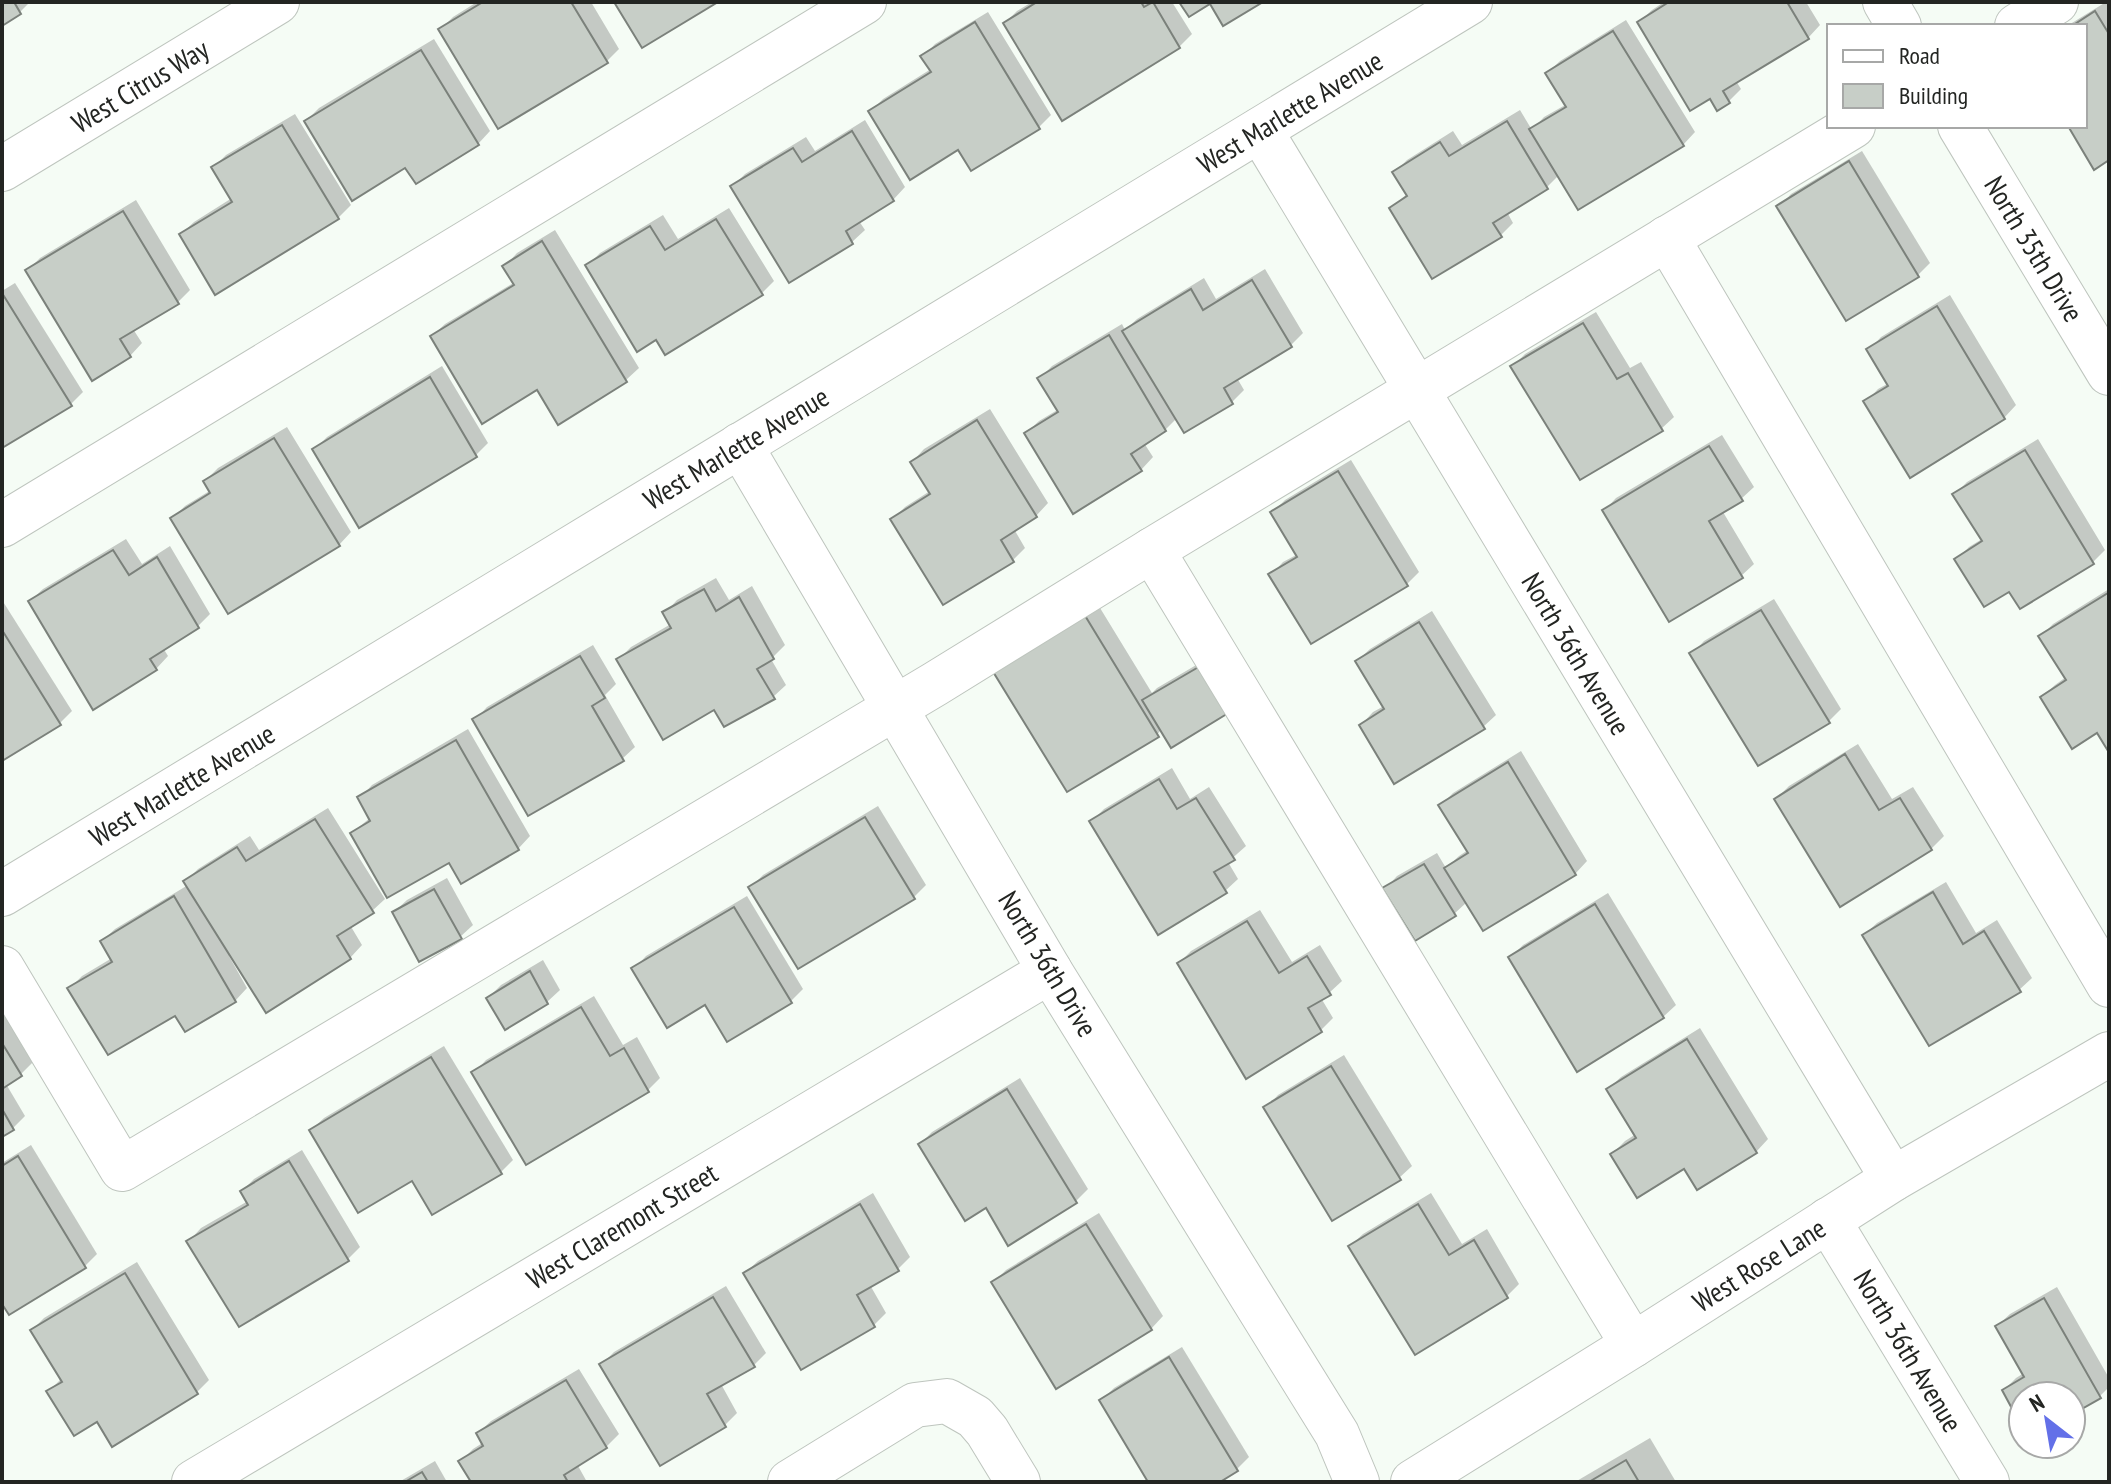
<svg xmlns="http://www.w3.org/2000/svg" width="2111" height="1484" font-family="'PT Sans Narrow',sans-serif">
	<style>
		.shadow { fill: #0003 }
		.building { fill: #c7cec7; stroke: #7b817b; stroke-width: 2 }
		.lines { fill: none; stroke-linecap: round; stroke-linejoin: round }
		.minor-casing { stroke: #bec5be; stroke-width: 46 }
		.minor { stroke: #fff; stroke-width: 44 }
		.labels { text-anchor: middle; stroke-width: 7; stroke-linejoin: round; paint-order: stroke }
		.street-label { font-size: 28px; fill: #232522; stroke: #fff }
	</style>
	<rect width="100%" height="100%" fill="#f5fcf5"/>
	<g class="shadow">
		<polygon points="2,2 30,2 20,12 2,23"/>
		<polygon points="477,2 591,2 619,49 607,61 441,29 453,17"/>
		<polygon points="1032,2 1172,2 1192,34 1179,47 1005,23 1017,11"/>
		<polygon points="1664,2 1806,2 1820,25 1808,38 1736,81 1741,89 1729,101 1711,96 1639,22 1652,10"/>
		<polygon points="2106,2 2109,2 2109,158 2070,126 2085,126 2085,26 2067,26"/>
		<polygon points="988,12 1051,115 1039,127 959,147 871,111 883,99 931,69 923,57 935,44"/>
		<polygon points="1626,20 1695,132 1683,145 1559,175 1547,187 1507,212 1513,223 1501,235 1391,208 1408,193 1395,172 1407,160 1453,131 1462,145 1520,110 1532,130 1544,117 1567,104 1547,73 1560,61"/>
		<polygon points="434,39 490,131 478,144 306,121 319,108"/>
		<polygon points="295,114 351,205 338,218 216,292 181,234 194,222 232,198 213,168 226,155"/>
		<polygon points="865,120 905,187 893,200 859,221 865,230 852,242 789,280 733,186 745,174 806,137 815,151"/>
		<polygon points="1862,151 1930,263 1918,275 1779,207 1791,194"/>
		<polygon points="136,200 190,290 178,302 133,329 142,343 130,356 28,270 40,258"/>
		<polygon points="729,208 774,281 761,294 657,337 588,265 600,253 663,215 678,239"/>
		<polygon points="555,230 639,368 626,380 558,422 538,387 432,336 445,324 515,282 505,266 517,253"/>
		<polygon points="1265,269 1303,333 1291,345 1237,378 1244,390 1232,402 1177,418 1165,430 1144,443 1153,457 1141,470 1026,433 1039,421 1059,409 1040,378 1052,366 1122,324 1125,330 1137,319 1204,278 1216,299"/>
		<polygon points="15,283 83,392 71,404 2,446 2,291"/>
		<polygon points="1950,295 2016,405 2004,418 1866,402 1878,389 1889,383 1869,350 1881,337"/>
		<polygon points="1596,312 1630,368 1641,362 1674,417 1661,429 1513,366 1525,354"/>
		<polygon points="442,366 488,443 476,455 360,525 314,450 327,437"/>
		<polygon points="990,409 1048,503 1036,516 1014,529 1025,548 1013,560 943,602 893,519 905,507 930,491 912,462 924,449"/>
		<polygon points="287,427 351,532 339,545 173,518 185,506 211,490 205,481 218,468"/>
		<polygon points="1722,435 1754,487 1741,499 1723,512 1754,564 1741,576 1604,511 1616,498"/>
		<polygon points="2038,439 2105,550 2092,563 2010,589 1957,559 1969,547 1982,539 1955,494 1967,482"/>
		<polygon points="1351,460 1419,572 1407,584 1271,575 1283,562 1298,554 1272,513 1285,500"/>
		<polygon points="126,539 142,564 170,546 210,614 198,626 163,648 168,656 156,669 30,601 43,589"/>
		<polygon points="716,578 729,600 752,586 785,645 771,659 786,685 773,697 715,707 619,659 631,647 671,624 665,613 677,600"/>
		<polygon points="2109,589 2109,748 2108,748 2098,731 2042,697 2055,685 2066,677 2041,636 2053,624"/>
		<polygon points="1774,599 1841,709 1829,721 1692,654 1704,641"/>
		<polygon points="2,600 72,711 59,724 2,759"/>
		<polygon points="1097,603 1152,693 1157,688 1215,654 1157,735 995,671"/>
		<polygon points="1432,611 1496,715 1483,727 1361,725 1373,712 1384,706 1357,661 1370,649"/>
		<polygon points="593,645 616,684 605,695 635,747 622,759 475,720 487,707"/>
		<polygon points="468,729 530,836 518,849 352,833 371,817 360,798 372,785"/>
		<polygon points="1858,744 1892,799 1913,787 1944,836 1931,849 1776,799 1789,786"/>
		<polygon points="1521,751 1587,861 1575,874 1467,902 1454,914 1385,889 1397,876 1437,853 1446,868 1459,856 1468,850 1441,805 1453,793"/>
		<polygon points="1172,768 1190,799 1209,787 1246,846 1228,862 1238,879 1225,891 1091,822 1104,809"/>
		<polygon points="878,806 926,885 914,897 751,887 763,875"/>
		<polygon points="328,808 385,899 372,911 350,925 362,945 350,958 232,954 229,956 247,988 235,1001 176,1013 70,988 82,976 112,958 102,941 115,929 188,885 186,881 198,869 250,836 259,850"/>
		<polygon points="447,878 473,925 460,937 394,912 407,900"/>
		<polygon points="1946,882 1976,933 1997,920 2032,978 2019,990 1864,935 1877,923"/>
		<polygon points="1608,893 1676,1005 1663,1017 1510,958 1523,945"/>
		<polygon points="747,896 803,989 791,1001 706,1002 634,969 646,956"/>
		<polygon points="1260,910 1292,962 1320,945 1342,981 1329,993 1321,998 1333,1018 1321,1030 1179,963 1191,951"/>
		<polygon points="543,960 560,990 547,1002 505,1028 488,998 501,985"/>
		<polygon points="594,996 623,1045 637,1037 660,1078 648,1090 474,1073 486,1060"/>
		<polygon points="2,1011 33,1062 21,1074 6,1084 25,1116 13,1128 2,1135"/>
		<polygon points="1700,1028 1768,1139 1756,1152 1685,1166 1612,1154 1625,1141 1636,1134 1608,1089 1621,1077"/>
		<polygon points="444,1046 513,1160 500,1173 413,1178 311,1130 324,1118"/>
		<polygon points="1344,1055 1412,1166 1399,1178 1266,1108 1278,1095"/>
		<polygon points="1020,1078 1088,1189 1076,1201 1009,1243 986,1205 920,1144 932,1132"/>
		<polygon points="31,1145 97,1254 85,1266 10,1312 2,1300 2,1163"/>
		<polygon points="302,1150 360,1247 348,1259 189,1241 201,1228 248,1201 242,1191 254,1179"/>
		<polygon points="873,1193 910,1257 898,1269 870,1285 886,1313 874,1325 745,1273 758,1261"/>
		<polygon points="1431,1193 1462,1244 1487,1229 1519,1284 1507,1296 1416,1352 1350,1246 1363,1234"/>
		<polygon points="1099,1213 1163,1316 1151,1329 994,1282 1006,1270"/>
		<polygon points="137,1262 209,1380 197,1392 98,1420 49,1391 62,1378 32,1330 44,1318"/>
		<polygon points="726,1286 766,1353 754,1365 721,1384 737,1413 725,1425 661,1463 601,1365 614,1352"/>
		<polygon points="2057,1287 2109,1378 2109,1387 2100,1396 2071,1413 2071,1396 2023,1396 2023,1425 2004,1390 2016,1378 2024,1373 1997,1326 2010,1314"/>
		<polygon points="1182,1347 1249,1457 1236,1470 1216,1482 1151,1482 1101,1401 1114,1388"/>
		<polygon points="579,1369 619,1434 606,1447 577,1464 587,1482 473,1482 461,1461 473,1449 484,1442 478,1433 491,1421"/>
		<polygon points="1650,1438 1676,1482 1575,1482"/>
		<polygon points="435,1461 447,1482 399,1482"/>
	</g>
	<g class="building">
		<polygon points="2,2 14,2 21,14 2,26"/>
		<polygon points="483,2 571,2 608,63 498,129 438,29"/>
		<polygon points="614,2 718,2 642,48"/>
		<polygon points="1037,2 1141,2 1144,7 1153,2 1180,48 1062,121 1003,23"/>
		<polygon points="1179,2 1263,2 1223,26 1210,4 1189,17"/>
		<polygon points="1669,2 1787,2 1809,39 1723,91 1730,103 1717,111 1710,99 1690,111 1637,22"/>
		<polygon points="2095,11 2109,34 2109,160 2094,170 2068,126 2085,126 2085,26 2072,26"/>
		<polygon points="975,22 1040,129 971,171 958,150 910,180 868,111 931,72 920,56"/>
		<polygon points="1613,31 1684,146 1578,210 1529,129 1566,107 1545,73"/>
		<polygon points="421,50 479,145 416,184 405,168 352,201 304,121"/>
		<polygon points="1507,121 1548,189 1493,223 1502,237 1432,279 1389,208 1407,196 1392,172 1440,142 1449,156"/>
		<polygon points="282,125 339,219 215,295 179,234 232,202 211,167"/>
		<polygon points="852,131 894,201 846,231 853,244 789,283 730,186 793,148 802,162"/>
		<polygon points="1849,161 1919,277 1846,321 1776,206"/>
		<polygon points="123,211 179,304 120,339 131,357 92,381 25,270"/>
		<polygon points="716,219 763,295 665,355 656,340 637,352 585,265 650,226 665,250"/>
		<polygon points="542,241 627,382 558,425 537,390 482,424 430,336 514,285 502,266"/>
		<polygon points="1252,280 1292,347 1224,388 1233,404 1184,433 1122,331 1191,289 1203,310"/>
		<polygon points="2,293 72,406 2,448"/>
		<polygon points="1937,306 2005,419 1910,478 1863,401 1888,386 1866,349"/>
		<polygon points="1583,323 1617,379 1628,373 1663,431 1580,480 1510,366"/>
		<polygon points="1109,335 1166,431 1131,454 1142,471 1073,514 1024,433 1058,412 1037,378"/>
		<polygon points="430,377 477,457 359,528 312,449"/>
		<polygon points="977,420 1037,517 1001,540 1014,562 943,605 890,519 930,494 910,462"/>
		<polygon points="274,438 340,546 228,614 170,518 210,493 203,481"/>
		<polygon points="1709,446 1743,501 1709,521 1743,578 1669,622 1602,510"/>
		<polygon points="2025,450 2094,564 2020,609 2009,592 1984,607 1954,559 1982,541 1952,494"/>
		<polygon points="1338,471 1408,586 1311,644 1268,574 1297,557 1270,512"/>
		<polygon points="113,550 129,575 157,557 199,628 150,659 157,670 93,710 28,601"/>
		<polygon points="704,589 716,611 739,597 774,659 757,669 775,699 724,727 714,710 663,740 616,659 671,628 662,612"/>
		<polygon points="2108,593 2109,750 2108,751 2097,733 2072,749 2040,697 2066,680 2038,636"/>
		<polygon points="1761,610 1830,723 1758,766 1689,653"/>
		<polygon points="1084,614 1159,737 1067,792 992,670"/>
		<polygon points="1419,622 1485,729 1394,784 1359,725 1384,709 1355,661"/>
		<polygon points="2,630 61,725 2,761"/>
		<polygon points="580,656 605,698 592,706 624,761 528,816 472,719"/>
		<polygon points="1202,665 1230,712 1171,748 1142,700"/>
		<polygon points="456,740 519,850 461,884 449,863 387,898 350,833 370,821 357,797"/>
		<polygon points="1845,754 1879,810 1900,798 1932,850 1840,907 1774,799"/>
		<polygon points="1508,762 1576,875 1483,931 1444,868 1468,853 1438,805"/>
		<polygon points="1159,779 1177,809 1196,798 1235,860 1214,872 1227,893 1158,935 1089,821"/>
		<polygon points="865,817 915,899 798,969 748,887"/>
		<polygon points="315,819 374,913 337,936 351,959 266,1013 183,881 237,847 246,861"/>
		<polygon points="1424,864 1456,916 1415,941 1382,888"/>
		<polygon points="434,889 462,939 419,962 392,912"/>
		<polygon points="1933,892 1963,944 1984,931 2021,992 1929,1046 1862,935"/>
		<polygon points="174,896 236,1002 185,1032 175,1016 108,1055 67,988 112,962 100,941"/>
		<polygon points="1595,904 1664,1018 1577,1072 1508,957"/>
		<polygon points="734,907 792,1003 727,1042 705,1005 667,1028 631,968"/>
		<polygon points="1247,921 1279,973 1307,956 1331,995 1308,1008 1322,1032 1246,1079 1177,963"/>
		<polygon points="530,971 548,1004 505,1030 486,998"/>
		<polygon points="581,1007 610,1056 624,1048 649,1092 526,1165 471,1072"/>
		<polygon points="1687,1039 1757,1153 1697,1190 1684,1169 1637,1198 1610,1154 1636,1138 1606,1089"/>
		<polygon points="2,1043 22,1076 2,1089"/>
		<polygon points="431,1057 502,1174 432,1215 412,1181 358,1213 309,1130"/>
		<polygon points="1331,1066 1401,1180 1332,1221 1263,1107"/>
		<polygon points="1007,1089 1077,1203 1008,1246 986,1208 965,1221 918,1144"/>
		<polygon points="2,1109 14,1130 2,1137"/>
		<polygon points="18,1156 86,1268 9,1315 2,1304 2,1166"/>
		<polygon points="289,1161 349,1261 239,1327 186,1241 248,1205 240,1191"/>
		<polygon points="860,1204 899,1271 857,1295 875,1327 801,1370 743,1273"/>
		<polygon points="1418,1204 1449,1255 1474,1240 1508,1298 1415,1355 1348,1246"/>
		<polygon points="1086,1224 1152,1330 1056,1389 991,1282"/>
		<polygon points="125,1273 198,1394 112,1447 97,1422 74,1436 46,1391 62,1382 30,1330"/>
		<polygon points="713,1297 755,1367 707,1394 726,1427 660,1466 599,1364"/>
		<polygon points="2044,1298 2101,1398 2071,1415 2071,1396 2023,1396 2023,1429 2002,1390 2024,1377 1995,1326"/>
		<polygon points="1169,1357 1238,1471 1220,1482 1148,1482 1099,1400"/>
		<polygon points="566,1380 607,1448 564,1475 568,1482 471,1482 458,1461 483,1446 476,1433"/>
		<polygon points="1626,1460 1639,1482 1589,1482"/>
		<polygon points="422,1472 428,1482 405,1482"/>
	</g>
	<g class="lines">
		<defs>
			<g id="minor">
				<polyline points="1885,2 1899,26"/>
				<polyline points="2017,26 2056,2"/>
				<polyline points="1960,126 2109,373"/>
				<polyline points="1260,130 1893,1179"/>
				<polyline points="2,169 277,2"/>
				<polyline points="1667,238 2109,985"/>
				<polyline points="740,445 1050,971 1337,1434 1357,1482"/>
				<polyline points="2,525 864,2"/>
				<polyline points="1152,550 1633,1345"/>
				<polyline points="2,894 1470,2"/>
				<polyline points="2,968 122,1169 935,684 1152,550 1853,126"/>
				<polyline points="1828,1220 1987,1482"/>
				<polyline points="194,1482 1050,971"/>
				<polyline points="790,1482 915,1405 947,1401 975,1417 987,1431 1018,1482"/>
				<polyline points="1413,1482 1633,1345 1893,1179 2109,1054"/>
			</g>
		</defs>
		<use href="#minor" class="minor-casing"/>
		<use href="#minor" class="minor"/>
	</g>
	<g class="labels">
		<g class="street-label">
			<text transform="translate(140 86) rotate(-31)" y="10">West Citrus Way</text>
			<text transform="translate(1290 112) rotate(-31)" y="10">West Marlette Avenue</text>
			<text transform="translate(2034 249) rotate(59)" y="10">North 35th Drive</text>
			<text transform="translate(736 448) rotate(-31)" y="10">West Marlette Avenue</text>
			<text transform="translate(1576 654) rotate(59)" y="10">North 36th Avenue</text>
			<text transform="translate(182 785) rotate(-31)" y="10">West Marlette Avenue</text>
			<text transform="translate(1048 964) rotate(59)" y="10">North 36th Drive</text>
			<text transform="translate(622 1226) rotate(-31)" y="10">West Claremont Street</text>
			<text transform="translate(1759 1265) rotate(-32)" y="10">West Rose Lane</text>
			<text transform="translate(1908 1351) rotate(59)" y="10">North 36th Avenue</text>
		</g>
	</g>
	<rect width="2111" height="1484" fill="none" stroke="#232522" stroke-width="8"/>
	<rect x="1827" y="24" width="260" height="104" fill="#ffffff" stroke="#a7a8a7" stroke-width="2"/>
	<rect x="1843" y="50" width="40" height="12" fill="#ffffff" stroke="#a7a8a7" stroke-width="2"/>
	<text x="1899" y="64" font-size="24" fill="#232522">Road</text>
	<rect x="1843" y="84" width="40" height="24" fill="#c7cec7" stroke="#a7a8a7" stroke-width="2"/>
	<text x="1899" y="104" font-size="24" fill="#232522">Building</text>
	<g transform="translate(2047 1420) rotate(329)"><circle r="38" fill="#ffffff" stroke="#a7a8a7" stroke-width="2"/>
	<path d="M0-6L14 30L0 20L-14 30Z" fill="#6370e8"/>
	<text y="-12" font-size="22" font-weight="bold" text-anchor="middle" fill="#232522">N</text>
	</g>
</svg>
